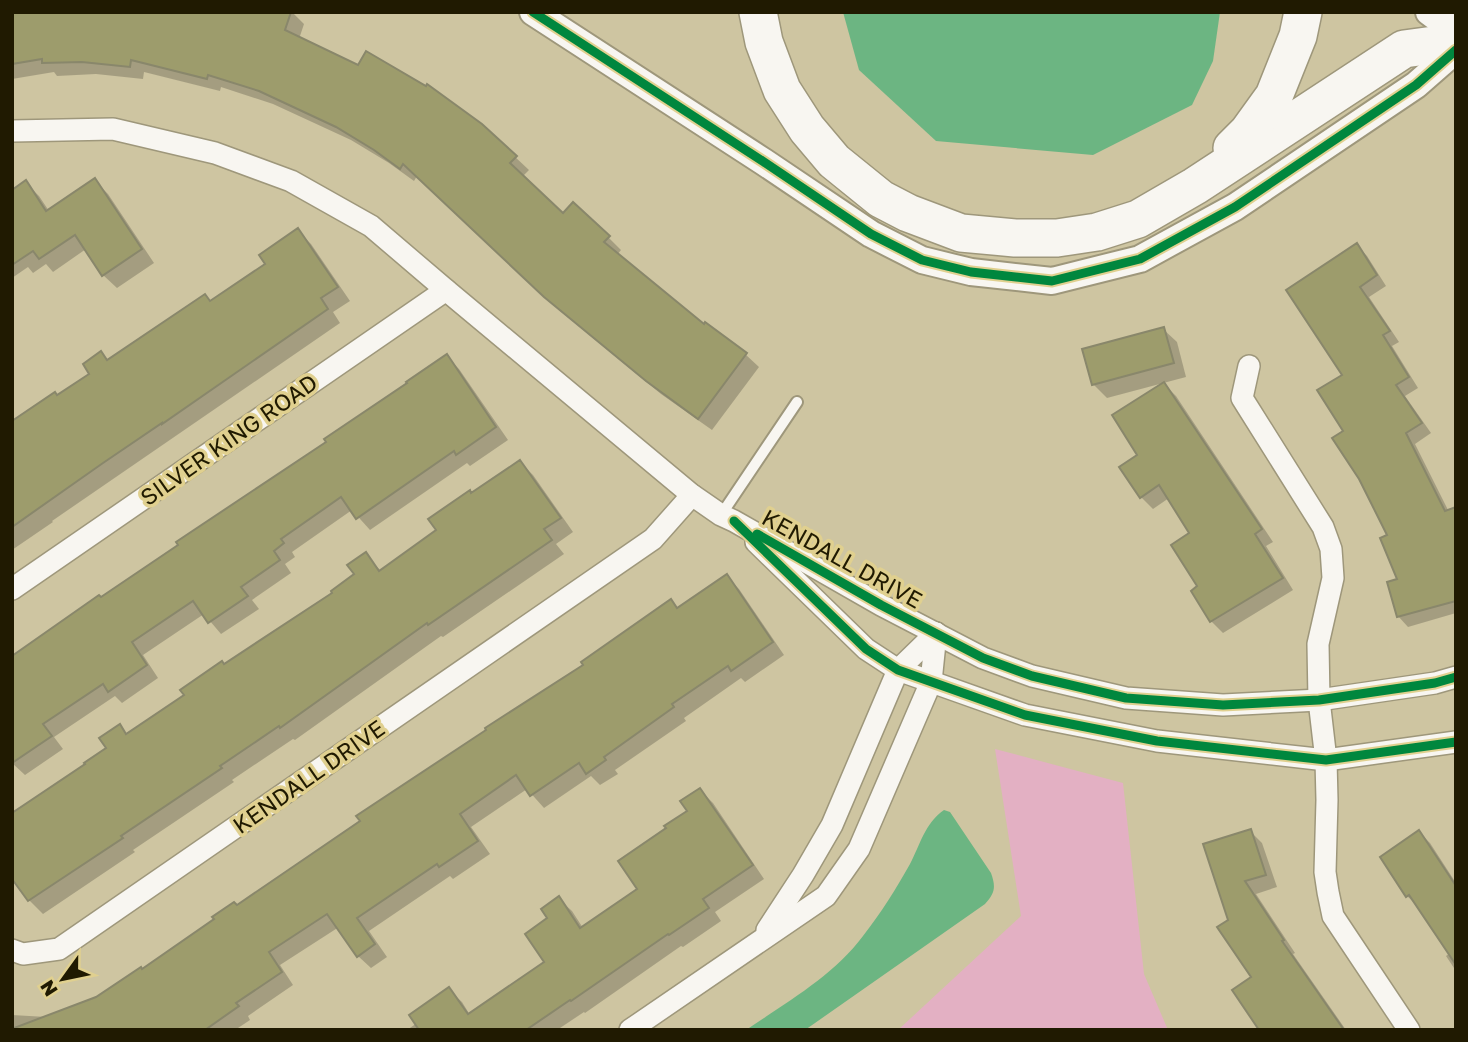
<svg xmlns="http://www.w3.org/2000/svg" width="1468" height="1042" font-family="'Golos Text',sans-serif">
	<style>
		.green { fill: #e3b0c3 }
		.water { fill: #6cb582 }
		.shadow { fill: #0003 }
		.building { fill: #9d9c6c; stroke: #89876b; stroke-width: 2 }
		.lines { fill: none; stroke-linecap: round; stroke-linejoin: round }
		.service-casing { stroke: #9e977b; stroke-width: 14 }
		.minor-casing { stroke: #9e977b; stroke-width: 24 }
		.tertiary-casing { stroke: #9e977b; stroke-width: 30 }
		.motorway-casing { stroke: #9e977b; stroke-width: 40 }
		.service { stroke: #f8f6f1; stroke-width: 10 }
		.minor { stroke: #f8f6f1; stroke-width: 21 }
		.tertiary { stroke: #f8f6f1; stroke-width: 26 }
		.motorway { stroke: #f8f6f1; stroke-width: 37 }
		.cycleway-casing { stroke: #e0d08f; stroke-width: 13 }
		.cycleway { stroke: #00873e; stroke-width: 9 }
		.labels { text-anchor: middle; stroke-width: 7; stroke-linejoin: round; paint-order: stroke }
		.street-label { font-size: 23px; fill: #201a01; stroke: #e0d08f }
	</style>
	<rect width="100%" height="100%" fill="#cec5a1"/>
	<polygon class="green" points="995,749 1123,783 1144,974 1168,1030 898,1030 1021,916"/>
	<g class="water">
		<polygon points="843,12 1220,12 1213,61 1192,105 1093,155 936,141 859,70"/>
		<path d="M944 810 950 812 991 873C996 887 995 893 985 904L805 1030H746C787 1002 833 976 863 936 881 913 896 889 910 864 920 845 925 823 944 810Z"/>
	</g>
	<g class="shadow">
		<polygon points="12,12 292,12 304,24 299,39 481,125 529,170 522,177 563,216 608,237 621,250 617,255 704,326 745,354 759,367 712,430 661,394 559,310 417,176 414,181 389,163 351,140 273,104 221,87 220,91 144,72 143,79 96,74 57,76 54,72 12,79"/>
		<polygon points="95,181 108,194 154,263 117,288 103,275 86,249 53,272 46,264 33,273 28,267 12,278 12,192 26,183 39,196 49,211"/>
		<polygon points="298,231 311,244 350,301 333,312 340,323 52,521 53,522 12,550 12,431 91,374 101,353 109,361 211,303 267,265"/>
		<polygon points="1357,246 1367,256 1386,286 1369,297 1399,342 1392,346 1418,388 1405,396 1431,433 1415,444 1449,512 1456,509 1456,613 1408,627 1398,616 1399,580 1389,536 1345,431 1344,376"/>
		<polygon points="1163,329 1177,342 1186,377 1107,398 1093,384"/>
		<polygon points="447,357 459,369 508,440 470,466 467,463 370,530 352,510 292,552 295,557 285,564 291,573 252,600 259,609 221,634 204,614 143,655 158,678 122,703 115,696 54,737 63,749 25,775 12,763 12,659 329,442"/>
		<polygon points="1164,384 1176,396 1273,542 1266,546 1293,590 1223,633 1211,621 1200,587 1192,534 1169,498 1153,509 1141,497 1140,456"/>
		<polygon points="520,462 533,475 573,532 556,544 564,554 443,637 441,636 295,740 293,739 232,780 234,782 133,850 135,852 43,914 29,900 12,876 12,812 20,807 22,808 108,748 119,726 128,735 224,666 334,593 356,575 366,555 381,571 438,531 472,495"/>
		<polygon points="727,577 739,589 784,655 745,682 741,678 684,718 686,721 615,770 618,774 600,785 591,776 544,808 527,789 471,827 490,854 453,879 450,876 369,931 387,957 371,968 358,956 339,927 280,965 293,985 248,1016 250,1020 235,1030 12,1030 12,1015 47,1017 97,999 142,971 586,665 671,601 679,609"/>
		<polygon points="700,790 713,803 764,879 715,912 721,921 683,947 681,946 585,1013 584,1012 557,1030 407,1030 417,1023 449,990 462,1002 470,1015 547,963 550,919 559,899 572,911 583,928 639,889 690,811"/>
		<polygon points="1250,831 1262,843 1277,887 1256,894 1295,953 1293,954 1346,1030 1261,1030 1253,977 1230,921"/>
		<polygon points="1419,832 1430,843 1454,880 1456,879 1456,971 1446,956 1450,953 1419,907 1407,896"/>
	</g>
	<g class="building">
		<polygon points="12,12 291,12 285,30 358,65 366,51 426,86 427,84 482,124 517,156 510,163 563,213 573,202 610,236 604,242 704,324 705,322 747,353 698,419 646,381 544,297 403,164 400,169 374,150 336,127 259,91 208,75 207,79 131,60 130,67 82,62 42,63 42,59 12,64"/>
		<polygon points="95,178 142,249 102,276 75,235 39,259 33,251 12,265 12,190 26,180 46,211"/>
		<polygon points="298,228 338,287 321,298 328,309 162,424 162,423 103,463 12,527 12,421 55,392 57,395 89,374 83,364 101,351 107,360 205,294 210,301 265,264 259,255"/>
		<polygon points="1357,243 1377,275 1360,287 1390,331 1383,335 1409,377 1396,385 1422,423 1406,433 1445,511 1456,507 1456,601 1397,617 1387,582 1397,579 1380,538 1387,535 1359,479 1332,438 1343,431 1317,390 1342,375 1286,290"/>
		<polygon points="1164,327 1174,363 1092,385 1082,349"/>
		<polygon points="447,354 496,427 456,455 454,451 356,519 341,497 281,539 284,543 274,551 280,560 241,587 248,596 208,623 193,601 132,642 147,665 108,692 103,684 43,724 52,736 12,763 12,656 99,595 101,597 178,545 176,542 326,442 324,439 407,383 406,382"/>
		<polygon points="1164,382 1262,529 1255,534 1283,578 1210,622 1191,591 1197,586 1171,545 1189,533 1159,485 1140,498 1119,467 1137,455 1112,415"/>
		<polygon points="520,460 561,518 544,529 552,540 428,625 427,623 280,728 279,726 220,766 222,768 121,836 123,838 28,901 12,879 12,813 85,764 84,763 106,748 99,738 120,724 126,734 184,695 180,690 222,661 224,664 332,593 331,591 354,574 347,565 366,552 379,571 436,530 428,519 470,490 471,493"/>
		<polygon points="727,574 773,642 731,671 728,666 672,704 674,707 604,757 606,760 586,774 579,763 530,796 516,775 460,814 478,841 439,867 437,864 357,918 375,944 357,957 327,914 269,952 282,972 236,1003 239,1006 205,1030 15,1030 14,1028 96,997 141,967 142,969 214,919 212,917 234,902 237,905 360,821 356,816 486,730 485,728 583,665 581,662 671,599 677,608"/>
		<polygon points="700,788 753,865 703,899 709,908 669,935 668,934 571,1001 570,1000 526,1030 419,1030 409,1015 449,987 468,1014 544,962 525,934 547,918 541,909 559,896 580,928 637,889 618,861 666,828 664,826 687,811 680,801"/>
		<polygon points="1251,829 1266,875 1245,881 1284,940 1282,941 1344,1030 1259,1030 1232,990 1251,977 1217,927 1228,920 1203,844"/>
		<polygon points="1419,830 1456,886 1456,965 1409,895 1406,897 1380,857"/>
	</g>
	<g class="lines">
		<defs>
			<polyline id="service" points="721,515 797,402"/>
			<g id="minor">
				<polyline points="12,131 113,129 215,153 291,181 371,226 446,290 692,495 721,515 734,521 881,605 983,658 1032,676 1126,698 1223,705 1319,700 1435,683 1456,677"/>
				<polyline points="1249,366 1242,398 1323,527 1331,549 1333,578 1318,644 1319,700 1326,760 1327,800 1325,872 1328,892 1333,916 1409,1030"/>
				<polyline points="756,542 866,649 898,670 1025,715 1157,741 1326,760 1456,742"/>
				<polyline points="12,589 446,290"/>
				<polyline points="767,930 803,875 832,825 898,670 936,633"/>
				<polyline points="12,950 23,954 59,949 653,539 692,495"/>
				<polyline points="630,1030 826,896 859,849 931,682 936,633"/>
			</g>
			<g id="tertiary">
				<polyline points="533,12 764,162 871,234 922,260 971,272 1052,281 1140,259 1235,207 1416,85 1456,50"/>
				<polyline points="1429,12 1456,32"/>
			</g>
			<g id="motorway">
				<polyline points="758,12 764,42 782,90 807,129 834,161 881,199 908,213 961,233 1015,238 1057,238 1097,232 1138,219 1195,186 1404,49 1456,42"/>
				<polyline points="1232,148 1248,132 1274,96 1298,36 1303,12"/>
			</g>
		</defs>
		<use href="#service" class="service-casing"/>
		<use href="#minor" class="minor-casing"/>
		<use href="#tertiary" class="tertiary-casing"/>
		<use href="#motorway" class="motorway-casing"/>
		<use href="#service" class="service"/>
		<use href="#minor" class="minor"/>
		<use href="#tertiary" class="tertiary"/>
		<use href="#motorway" class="motorway"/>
		<defs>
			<g id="cycleway">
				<polyline points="533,12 764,162 871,234 922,260 971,272 1052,281 1140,259 1235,207 1416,85 1456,50"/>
				<polyline points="734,521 866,649 898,670 1025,715 1157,741 1326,760 1456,742"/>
				<polyline points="757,534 881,605 983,658 1032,676 1126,698 1223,705 1319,700 1435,683 1456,677"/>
			</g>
		</defs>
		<use href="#cycleway" class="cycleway-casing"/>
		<use href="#cycleway" class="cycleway"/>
	</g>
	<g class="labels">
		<g class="street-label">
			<text transform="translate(229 440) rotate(-35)" y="8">SILVER KING ROAD</text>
			<text transform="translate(842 559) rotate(29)" y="8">KENDALL DRIVE</text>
			<text transform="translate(309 777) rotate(-35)" y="8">KENDALL DRIVE</text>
		</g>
	</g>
	<rect width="1468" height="1042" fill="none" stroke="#201a01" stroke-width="28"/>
	<g transform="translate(63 979) rotate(237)" stroke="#e0d08f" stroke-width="5" paint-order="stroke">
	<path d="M0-5L12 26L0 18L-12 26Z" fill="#201a01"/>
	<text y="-10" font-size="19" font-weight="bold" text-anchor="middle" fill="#201a01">N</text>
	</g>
</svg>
